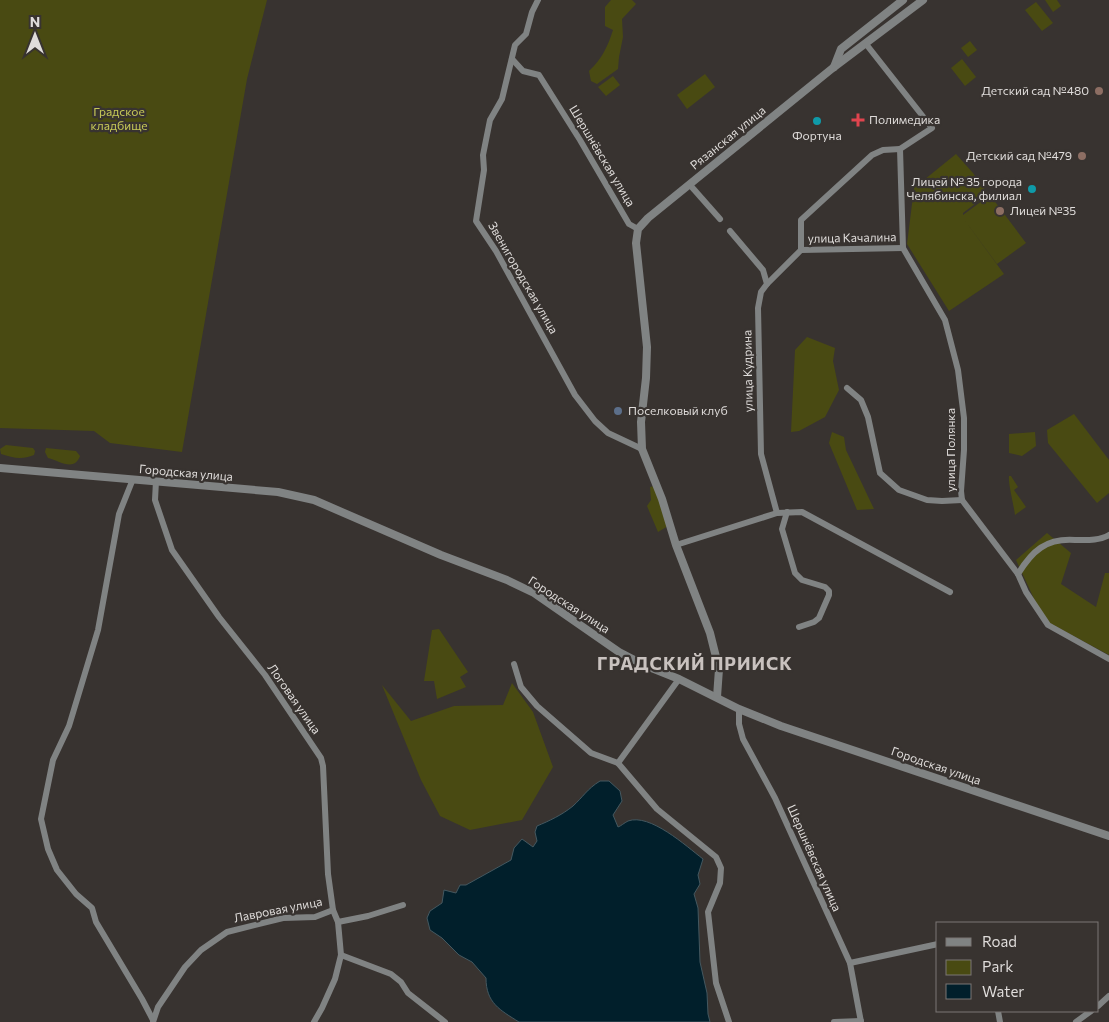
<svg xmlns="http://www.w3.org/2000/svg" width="1109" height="1022" font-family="Commissioner,sans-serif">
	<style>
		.green { fill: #494a12 }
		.water { fill: #011f2b; stroke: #445860 }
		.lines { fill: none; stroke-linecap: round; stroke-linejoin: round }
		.minor { stroke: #808383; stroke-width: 6 }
		.tertiary { stroke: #808383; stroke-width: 8 }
		.education-dot { fill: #8d6e63; stroke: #383330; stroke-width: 2 }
		.health-dot { fill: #e0444e; stroke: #383330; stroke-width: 2 }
		.culture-dot { fill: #0f9aa8; stroke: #383330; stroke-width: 2 }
		.service-dot { fill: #5c6f8a; stroke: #383330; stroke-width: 2 }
		.labels { text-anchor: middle; stroke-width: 4.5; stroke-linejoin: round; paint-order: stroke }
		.poi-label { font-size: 12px; fill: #dfdcda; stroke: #383330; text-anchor: end }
		.park-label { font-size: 12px; fill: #c7c957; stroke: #383330 }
		.street-label { font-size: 12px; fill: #dfdcda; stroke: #383330 }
		.district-label { font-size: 18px; font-weight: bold; letter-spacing: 1px; fill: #c9c2bf; stroke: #383330 }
	</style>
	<rect width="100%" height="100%" fill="#383330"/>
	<g class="green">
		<polygon points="0,0 267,0 247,79 182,452 110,443 94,431 0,428"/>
		<path d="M611 0H632L636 4 622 19 623 37 619 57 618 69 597 84 591 81 589 71C602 59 608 46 613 30L605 26V7Z"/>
		<polygon points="1045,0 1057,0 1061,6 1053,12"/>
		<polygon points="1036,2 1053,23 1042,31 1025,10"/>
		<polygon points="970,41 977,50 968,57 961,48"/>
		<polygon points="962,59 976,77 965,86 951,68"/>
		<polygon points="705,74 715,87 687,109 677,95"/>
		<polygon points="613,76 620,85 606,96 598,87"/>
		<polygon points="956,154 973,173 988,194 963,213 963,215 990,195 1026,243 997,264 963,218 1004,274 949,311 907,244 914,188"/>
		<polygon points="807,337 835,348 833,361 839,390 825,417 799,431 791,432 795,350"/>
		<polygon points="1074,414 1109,460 1109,493 1097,503 1048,443 1047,430"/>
		<polygon points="832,432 844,437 846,450 874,509 857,510 829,443"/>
		<polygon points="1035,432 1036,446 1022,456 1009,453 1009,434"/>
		<path d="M6 445 33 448 35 451 34 455C22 460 13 458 1 454L0 449Z"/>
		<path d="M46 448 76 451 80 456C74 472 60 461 48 458L45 452Z"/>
		<path d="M1009 476H1011L1018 487 1014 490 1026 507 1015 515C1014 506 1008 484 1009 476Z"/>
		<polygon points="654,486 668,526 658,532 647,506 651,500 650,487"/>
		<polygon points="1047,533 1071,553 1061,584 1096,607 1105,573 1109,573 1109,655 1044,620 1016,560"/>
		<polygon points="439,629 468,672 460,677 466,687 437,699 434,681 424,681 432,630"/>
		<polygon points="512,683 533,712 553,767 522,820 470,830 440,816 421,780 382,685 411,721 454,706 503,705"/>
	</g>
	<path class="water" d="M600 781H609L620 791 622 801 613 815 618 827C621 826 624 823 628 821 650 813 686 846 703 859L698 875 700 884 694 894 698 908 700 962 707 993 708 1014 710 1022H519C500 1010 486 1003 486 978L472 962 459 955 442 938 430 930 427 918 430 911 442 903 444 890 456 893 460 885H466L511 860 514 848 522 839 533 847 537 841 535 832 537 826C549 821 562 815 573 806 583 797 587 789 600 781Z"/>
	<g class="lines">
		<g class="minor">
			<polyline points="538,0 532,12 526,34 515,45 502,99 490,120 483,155 484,170 476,221 496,251 575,395 595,421 608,433 642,449"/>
			<polyline points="866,44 932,128 900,149 903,248 945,320 958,370 964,418 964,450 961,491 962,500 1018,574 1026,592 1048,625 1109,659"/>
			<polyline points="512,59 523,71 539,75 580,140 629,224 638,229"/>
			<polyline points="690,185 720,219"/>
			<polyline points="730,231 763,270 767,284 761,292 758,308 761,454 777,513 802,512 950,592"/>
			<polyline points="801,250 903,248"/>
			<polyline points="767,284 801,250 801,220 872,155 883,150 900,149"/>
			<polyline points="847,388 861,400 868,417 880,473 899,490 927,500 942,501 962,500"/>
			<polyline points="133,479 119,514 98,630 69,726 53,760 41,819 48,849 57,870 76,894 92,908 96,922 142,999 153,1020"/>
			<polyline points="156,481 155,500 172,550 219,617 265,675 321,758 323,766 328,874 333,910 338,922 341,955 335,979 322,1008 314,1022"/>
			<polyline points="787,512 782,529 795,573 802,580 825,587 829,591 829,595 819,618 814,622 799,627"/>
			<polyline points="676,545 777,513"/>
			<path d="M1018 574C1032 551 1046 538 1075 540 1086 540 1099 541 1109 535"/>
			<polyline points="514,664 521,687 537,706 591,753 618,763 657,809 716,857 721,868 720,883 708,912 716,983 729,1022"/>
			<polyline points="739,709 739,724 743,739 775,798 850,963 861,1022"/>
			<polyline points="618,763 679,679"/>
			<polyline points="338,922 368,916 403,905"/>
			<polyline points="341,955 391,974 401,982 408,993 445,1022"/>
			<polyline points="850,963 938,944"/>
			<polyline points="1098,1006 1109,996"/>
			<polyline points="998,1011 1000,1022"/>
			<polyline points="153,1022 158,1007 185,967 201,950 227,932 283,918 315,917 333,910"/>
			<polyline points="834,1022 861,1021"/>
			<polyline points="1076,1022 1091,1011"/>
		</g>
		<g class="tertiary">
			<polyline points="834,67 841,49 903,0"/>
			<polyline points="0,468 278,492 314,500 441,555 507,580 534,593 619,652 644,665 679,679 739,709 781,726 1109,836"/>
			<polyline points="717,697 719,669 710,633 676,545 662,499 642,449 641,422 646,378 647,347 636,243 638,229 648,218 834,67 923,0"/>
		</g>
	</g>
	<g class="education-dot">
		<circle cx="1099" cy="91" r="5"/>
		<circle cx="1082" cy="156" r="5"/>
		<circle cx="1000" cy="211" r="5"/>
	</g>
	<path class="health-dot" d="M855.5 112.5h5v5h5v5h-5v5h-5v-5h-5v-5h5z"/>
	<g class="culture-dot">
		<circle cx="817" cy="121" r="5"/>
		<circle cx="1032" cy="189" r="5"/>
	</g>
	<circle class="service-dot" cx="618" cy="411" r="5"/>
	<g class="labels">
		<g class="poi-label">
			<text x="1089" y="95">Детский сад №480</text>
			<text x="869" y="124" text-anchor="start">Полимедика</text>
			<text x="817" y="140" text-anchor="middle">Фортуна</text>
			<text x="1072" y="160">Детский сад №479</text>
			<text x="1022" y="186">Лицей № 35 города<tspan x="1022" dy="14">Челябинска, филиал</tspan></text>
			<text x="1010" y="215" text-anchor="start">Лицей №35</text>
			<text x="628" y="415" text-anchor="start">Поселковый клуб</text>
		</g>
		<g class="park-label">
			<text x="119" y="116">Градское<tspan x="119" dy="14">кладбище</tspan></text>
		</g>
		<g class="street-label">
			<text transform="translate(728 138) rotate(-39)" y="4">Рязанская улица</text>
			<text transform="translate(602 156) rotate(59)" y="4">Шершнёвская улица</text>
			<text transform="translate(852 238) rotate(-1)" y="4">улица Качалина</text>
			<text transform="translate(523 278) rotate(60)" y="4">Звенигородская улица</text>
			<text transform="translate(748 371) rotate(-91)" y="4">улица Кудрина</text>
			<text transform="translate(951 450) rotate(-90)" y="4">улица Полянка</text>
			<text transform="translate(186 473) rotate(5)" y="4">Городская улица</text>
			<text transform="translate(569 605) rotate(33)" y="4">Городская улица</text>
			<text transform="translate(294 699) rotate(55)" y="4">Логовая улица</text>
			<text transform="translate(936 766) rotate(19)" y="4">Городская улица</text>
			<text transform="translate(814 858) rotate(66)" y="4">Шершнёвская улица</text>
			<text transform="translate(278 910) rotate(-11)" y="4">Лавровая улица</text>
		</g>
		<g class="district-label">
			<text x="695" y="670">ГРАДСКИЙ ПРИИСК</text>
		</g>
	</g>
	<rect x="936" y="922" width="162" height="90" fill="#383330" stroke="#7b7774"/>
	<rect x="946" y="938" width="25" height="8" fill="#808383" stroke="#7b7774"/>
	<text x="982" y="947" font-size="15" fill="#dfdcda">Road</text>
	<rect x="946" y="960" width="25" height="15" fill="#494a12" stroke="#7b7774"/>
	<text x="982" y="972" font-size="15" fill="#dfdcda">Park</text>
	<rect x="946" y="984" width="25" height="15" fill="#011f2b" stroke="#7b7774"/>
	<text x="982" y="997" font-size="15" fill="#dfdcda">Water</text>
	<g transform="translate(35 35)" stroke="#383330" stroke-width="4" paint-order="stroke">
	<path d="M0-4L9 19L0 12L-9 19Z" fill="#dfdcda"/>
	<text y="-8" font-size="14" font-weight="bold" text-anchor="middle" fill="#dfdcda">N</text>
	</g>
</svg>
